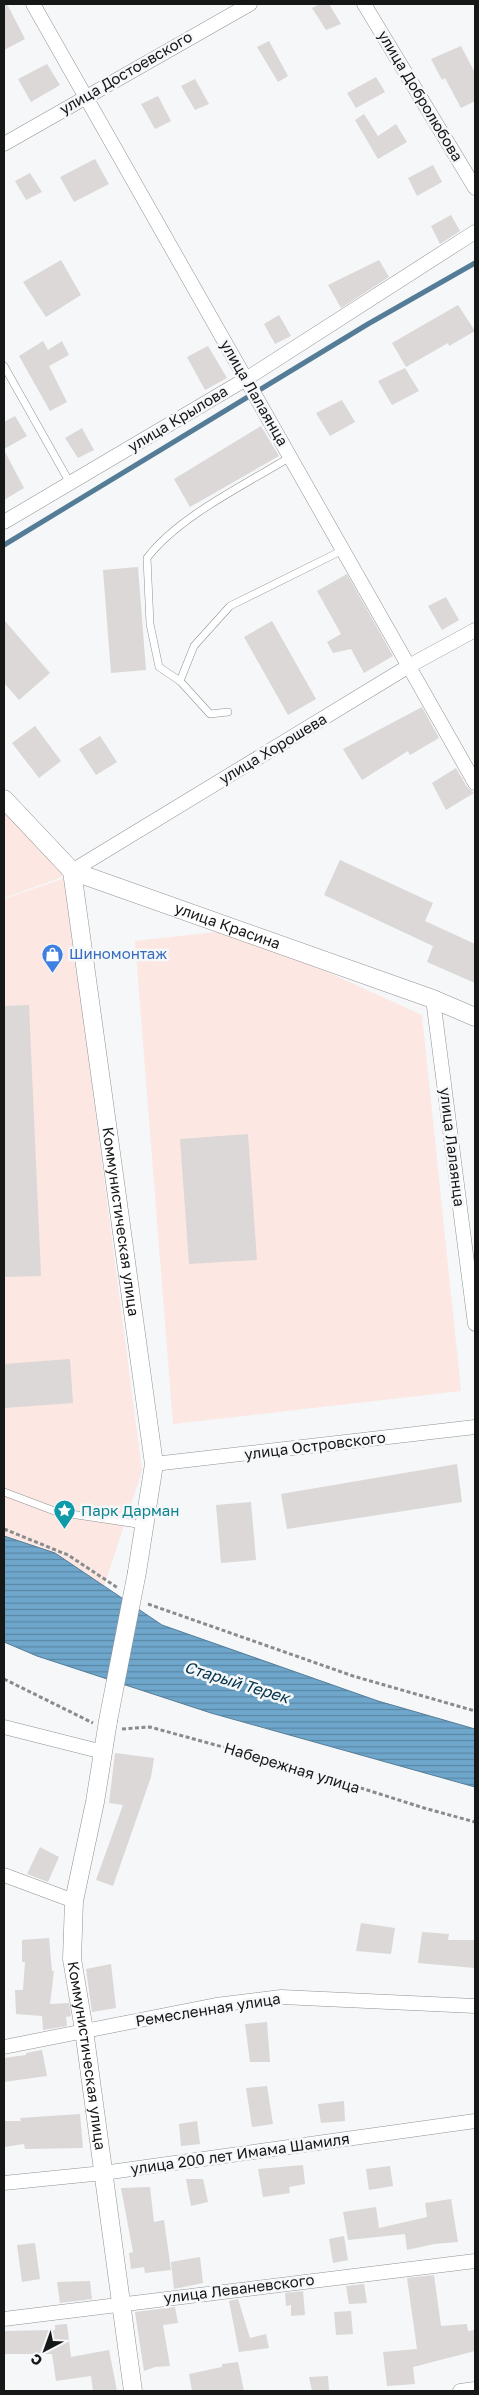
<svg xmlns="http://www.w3.org/2000/svg" width="479" height="2395" font-family="'Golos Text',sans-serif">
	<style>
		.industrial { fill: #fce7e2 }
		.water { fill: url(#water-rules); stroke: #547c96 }
		.lines { fill: none; stroke-linecap: round; stroke-linejoin: round }
		.stream { stroke: #547c96; stroke-width: 5 }
		.building { fill: #dbd8d7 }
		.service-casing { stroke: #909294; stroke-width: 8 }
		.minor-casing { stroke: #909294; stroke-width: 15 }
		.tertiary-casing { stroke: #909294; stroke-width: 19 }
		.path { stroke: #8a8b8d; stroke-width: 3; stroke-dasharray: 4 2.5; stroke-linecap: butt }
		.service { stroke: #fff; stroke-width: 7 }
		.minor { stroke: #fff; stroke-width: 14 }
		.tertiary { stroke: #fff; stroke-width: 18 }
		.tertiary-bridge-casing { stroke: #909294; stroke-width: 19; stroke-linecap: butt }
		.tertiary-bridge { stroke: #fff; stroke-width: 18 }
		.labels { text-anchor: middle; stroke-width: 5; stroke-linejoin: round; paint-order: stroke }
		.street-label { font-size: 15px; fill: #161717; stroke: #f5f7f9 }
		.shop-label { font-size: 15px; fill: #366cbe; stroke: #f5f7f9; text-anchor: start }
		.culture-label { font-size: 15px; fill: #0d838f; stroke: #f5f7f9; text-anchor: start }
		.water-label { font-size: 16px; font-style: italic; fill: #04344e; stroke: #f5f7f9 }
	</style>
	<defs>
		<pattern id="water-rules" width="6" height="5" patternUnits="userSpaceOnUse" patternTransform="scale(1.25)"><rect width="6" height="5" fill="#6fa7cc"/><path d="M0 2.5h6" fill="none" stroke="#5a87a5"/></pattern>
	</defs>
	<rect width="100%" height="100%" fill="#f5f7f9"/>
	<g class="industrial">
		<polygon points="4,800 62,863 62,877 4,898"/>
		<polygon points="65,878 142,1471 104,1586 4,1536 4,899"/>
		<polygon points="235,930 422,1015 461,1391 173,1424 135,941"/>
	</g>
	<polygon class="water" points="4,1536 55,1553 162,1625 378,1701 475,1729 475,1787 211,1713 37,1656 4,1642"/>
	<g class="lines">
		<polyline class="stream" points="4,545 368,324 475,263"/>
	</g>
	<g class="building">
		<polygon points="4,4 7,4 25,39 4,50"/>
		<polygon points="320,4 329,4 341,24 326,30 312,8"/>
		<polygon points="269,41 288,76 278,82 257,47"/>
		<polygon points="461,46 475,73 475,101 461,108 445,78 442,80 431,59"/>
		<polygon points="47,64 60,85 31,102 18,79"/>
		<polygon points="376,77 385,92 356,108 347,93"/>
		<polygon points="195,79 209,104 195,110 181,86"/>
		<polygon points="158,96 171,121 155,129 141,104"/>
		<polygon points="364,114 378,136 396,124 407,142 378,159 355,120"/>
		<polygon points="95,159 109,184 74,202 60,177"/>
		<polygon points="433,165 442,182 417,196 408,178"/>
		<polygon points="30,173 42,192 26,200 15,181"/>
		<polygon points="451,215 460,231 440,244 431,226"/>
		<polygon points="61,260 81,295 46,317 23,282"/>
		<polygon points="379,260 389,277 341,308 328,285"/>
		<polygon points="458,305 475,331 449,346 448,343 406,367 392,343"/>
		<polygon points="279,315 291,336 275,344 264,324"/>
		<polygon points="43,341 48,350 62,341 69,355 49,366 67,402 50,411 19,356"/>
		<polygon points="208,346 227,378 205,390 187,357"/>
		<polygon points="405,368 419,391 392,405 378,381"/>
		<polygon points="342,400 355,422 330,436 316,413"/>
		<polygon points="15,416 27,436 4,449 4,422"/>
		<polygon points="261,426 279,456 190,507 174,479"/>
		<polygon points="82,428 94,450 78,458 65,438"/>
		<polygon points="4,450 24,488 4,500"/>
		<polygon points="138,567 146,670 111,673 103,570"/>
		<polygon points="347,574 393,656 364,673 351,649 333,653 327,642 341,634 317,591"/>
		<polygon points="446,597 459,620 442,630 428,606"/>
		<polygon points="4,620 50,673 19,700 4,683"/>
		<polygon points="272,621 316,699 288,715 244,637"/>
		<polygon points="422,707 439,738 410,755 408,751 362,780 343,749"/>
		<polygon points="35,726 61,761 39,778 12,743"/>
		<polygon points="100,736 117,762 96,775 79,749"/>
		<polygon points="456,768 467,787 474,793 446,810 432,783"/>
		<polygon points="340,860 433,903 425,921 475,944 475,983 427,962 433,946 324,895"/>
		<polygon points="29,1005 41,1276 4,1277 4,1006"/>
		<polygon points="248,1134 257,1260 189,1264 180,1139"/>
		<polygon points="70,1359 73,1403 4,1408 4,1364"/>
		<polygon points="457,1464 462,1502 287,1529 281,1494"/>
		<polygon points="251,1502 256,1560 221,1563 216,1505"/>
		<polygon points="115,1753 154,1758 151,1777 113,1886 96,1880 123,1805 109,1803"/>
		<polygon points="40,1847 59,1857 48,1882 27,1874"/>
		<polygon points="361,1923 395,1928 391,1954 356,1951"/>
		<polygon points="422,1932 449,1934 448,1940 475,1940 475,1968 418,1963"/>
		<polygon points="49,1938 52,1971 54,1971 50,2004 69,2003 71,2016 66,2017 67,2026 43,2030 42,2016 16,2014 15,1990 23,1990 25,1962 22,1962 22,1940"/>
		<polygon points="111,1964 116,2008 92,2012 86,1969"/>
		<polygon points="267,2022 270,2062 250,2062 245,2024"/>
		<polygon points="42,2050 47,2076 4,2082 4,2058 26,2055 26,2053"/>
		<polygon points="267,2086 273,2124 252,2127 246,2088"/>
		<polygon points="344,2101 345,2121 321,2123 318,2104"/>
		<polygon points="80,2114 83,2148 25,2149 24,2144 4,2147 4,2121 21,2121 20,2118"/>
		<polygon points="197,2121 200,2144 181,2146 179,2124"/>
		<polygon points="303,2165 305,2184 289,2187 290,2193 263,2197 258,2169"/>
		<polygon points="390,2166 393,2186 369,2190 366,2169"/>
		<polygon points="186,2179 203,2179 208,2202 191,2206"/>
		<polygon points="150,2187 154,2222 164,2220 171,2270 145,2273 144,2267 131,2269 129,2253 133,2252 121,2188"/>
		<polygon points="451,2199 458,2242 434,2244 407,2250 405,2234 348,2240 343,2212 376,2207 379,2228 427,2217 425,2203"/>
		<polygon points="344,2236 348,2260 333,2263 329,2239"/>
		<polygon points="35,2243 40,2279 22,2282 17,2245"/>
		<polygon points="200,2257 203,2283 174,2289 171,2262"/>
		<polygon points="434,2275 441,2326 467,2324 468,2331 475,2330 475,2351 413,2367 415,2384 387,2386 383,2352 417,2349 407,2278"/>
		<polygon points="90,2281 92,2299 60,2303 57,2282"/>
		<polygon points="364,2284 367,2303 349,2304 346,2286"/>
		<polygon points="303,2291 305,2315 291,2316 291,2305 286,2306 285,2293"/>
		<polygon points="238,2299 250,2338 266,2334 269,2348 239,2352 229,2301"/>
		<polygon points="175,2307 178,2323 163,2325 170,2366 155,2367 144,2371 135,2312"/>
		<polygon points="351,2311 353,2334 336,2335 334,2312"/>
		<polygon points="67,2324 71,2357 109,2350 117,2391 93,2391 91,2376 56,2381 52,2354 4,2354 4,2331 55,2330 55,2325"/>
		<polygon points="238,2362 244,2391 192,2391 189,2374 222,2367 222,2364"/>
		<polygon points="328,2376 329,2391 312,2391 309,2377"/>
	</g>
	<g class="lines">
		<defs>
			<g id="service">
				<polyline points="4,366 70,483"/>
				<polyline points="180,681 194,646 230,606 343,550"/>
				<path d="M228 712 210 714 180 681 159 667 150 624 147 558C179 516 245 485 290 457"/>
				<polyline points="4,1492 57,1512 144,1525"/>
			</g>
			<g id="minor">
				<polyline points="33,4 475,783"/>
				<polyline points="364,4 475,188"/>
				<polyline points="4,144 250,4"/>
				<polyline points="4,522 246,379 475,232"/>
				<polyline points="72,871 409,666 475,630"/>
				<polyline points="433,999 475,1324"/>
				<polyline points="154,1464 475,1427"/>
				<polyline points="4,1727 103,1752"/>
				<polyline points="4,1875 74,1901"/>
				<polyline points="4,2047 216,2005 281,1997 475,2006"/>
				<polyline points="4,2183 103,2173 475,2121"/>
				<polyline points="4,2319 475,2261"/>
				<polyline points="460,2391 475,2389"/>
			</g>
			<g id="tertiary">
				<path id="s1" d="M4 799 72 871 433 999 475 1017"/>
				<path id="s2" d="M72 871 154 1464 137 1572"/>
				<path id="s3" d="M108 1721 95 1802 74 1901 72 1959 84 2030 133 2391"/>
			</g>
		</defs>
		<use href="#service" class="service-casing"/>
		<use href="#minor" class="minor-casing"/>
		<use href="#tertiary" class="tertiary-casing"/>
		<g class="path">
			<polyline points="4,1529 68,1555 118,1588"/>
			<polyline points="148,1604 353,1676 475,1711"/>
			<polyline points="4,1679 93,1723"/>
			<polyline points="122,1729 150,1727 285,1764 424,1808 475,1822"/>
		</g>
		<use href="#service" class="service"/>
		<use href="#minor" class="minor"/>
		<use href="#tertiary" class="tertiary"/>
		<defs>
			<polyline id="tertiary-bridge" points="108,1721 137,1572"/>
		</defs>
		<use href="#tertiary-bridge" class="tertiary-bridge-casing"/>
		<use href="#tertiary-bridge" class="tertiary-bridge"/>
	</g>
	<defs>
		<symbol id="shop-pin" viewBox="-11 -11 22 30"><path d="M0 17L-7.5 6A9.5 9.5 0 1 1 7.5 6Z" fill="#3f7fe0" stroke="#f5f7f9"/><path d="M-5-2.5h2.3a2.7 3.5 0 0 1 5.4 0H5L5.5 6h-11ZM-1.5-2.5h3a1.5 2.3 0 0 0-3 0Z" fill="#fff"/></symbol>
		<symbol id="sight-pin" viewBox="-11 -11 22 30"><path d="M0 17L-7.5 6A9.5 9.5 0 1 1 7.5 6Z" fill="#0f9aa8" stroke="#f5f7f9"/><path d="M0-6L1.8-2.2L6-1.7L2.9 1.2L3.7 5.4L0 3.3L-3.7 5.4L-2.9 1.2L-6-1.7L-1.8-2.2Z" fill="#fff"/></symbol>
	</defs>
	<g fill-rule="evenodd">
		<use href="#shop-pin" x="40" y="942" width="25" height="34"/>
		<use href="#sight-pin" x="52" y="1498" width="25" height="34"/>
	</g>
	<g class="labels">
		<g class="street-label">
			<text transform="translate(126 73) rotate(-30)" y="5">улица Достоевского</text>
			<text transform="translate(420 96) rotate(59)" y="5">улица Добролюбова</text>
			<text transform="translate(254 393) rotate(60)" y="5">улица Лалаянца</text>
			<text transform="translate(178 419) rotate(-31)" y="5">улица Крылова</text>
			<text transform="translate(273 749) rotate(-31)" y="5">улица Хорошева</text>
			<text dy="5" stroke="none"><textPath href="#s1" startOffset="264">улица Красина</textPath></text>
			<text transform="translate(452 1147) rotate(83)" y="5">улица Лалаянца</text>
			<text dy="5" stroke="none"><textPath href="#s2" startOffset="354">Коммунистическая улица</textPath></text>
			<text transform="translate(315 1446) rotate(-7)" y="5">улица Островского</text>
			<text transform="translate(292 1768) rotate(17)" y="5">Набережная улица</text>
			<text transform="translate(208 2010) rotate(-9)" y="5">Ремесленная улица</text>
			<text dy="5" stroke="none"><textPath href="#s3" startOffset="339">Коммунистическая улица</textPath></text>
			<text transform="translate(240 2154) rotate(-8)" y="5">улица 200 лет Имама Шамиля</text>
			<text transform="translate(239 2289) rotate(-7)" y="5">улица Леваневского</text>
		</g>
		<g class="shop-label">
			<text x="69" y="959">Шиномонтаж</text>
		</g>
		<g class="culture-label">
			<text x="81" y="1516">Парк Дарман</text>
		</g>
		<g class="water-label">
			<text transform="translate(237 1682) rotate(17)" y="6">Старый Терек</text>
		</g>
	</g>
	<rect width="479" height="2395" fill="none" stroke="#161717" stroke-width="10"/>
	<g transform="translate(45 2350) rotate(221)" stroke="#f5f7f9" stroke-width="4" paint-order="stroke">
	<path d="M0-4L9 19L0 12L-9 19Z" fill="#161717"/>
	<text y="-8" font-size="14" font-weight="bold" text-anchor="middle" fill="#161717">С</text>
	</g>
</svg>
